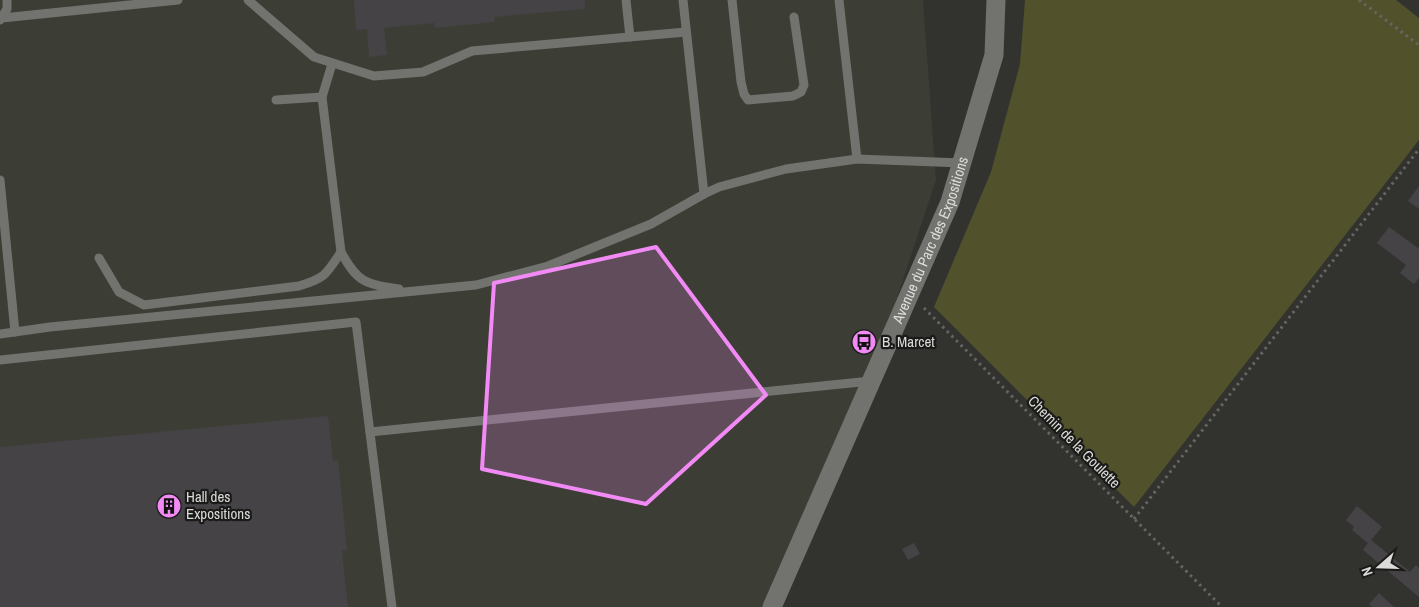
<svg xmlns="http://www.w3.org/2000/svg" width="1419" height="607" font-family="'Archivo Narrow',sans-serif">
	<style>
		.built { fill: #3c3d34 }
		.green { fill: #51522b }
		.building { fill: #464346 }
		.lines { fill: none; stroke-linecap: round; stroke-linejoin: round }
		.path { stroke: #656662; stroke-width: 3; stroke-dasharray: 2.5 4; stroke-linecap: butt }
		.lane { stroke: #72726f; stroke-width: 9 }
		.street { stroke: #72726f; stroke-width: 19 }
		.marked { fill: #f18af4; fill-opacity: 0.2; stroke: #f18af4; stroke-width: 4; stroke-linejoin: round }
		.labels { text-anchor: middle; stroke-width: 4.5; stroke-linejoin: round; paint-order: stroke }
		.street-label { font-size: 15px; fill: #dbdcda; stroke: #1a1a19 }
		.poi-label { font-size: 15px; fill: #dbdcda; stroke: #1a1a19; text-anchor: start }
	</style>
	<rect width="100%" height="100%" fill="#32332f"/>
	<polygon class="built" points="0,0 923,0 936,180 896,301 768,607 0,607"/>
	<polygon class="green" points="1025,0 1396,0 1419,18 1419,140 1134,507 934,307 991,172 1020,64"/>
	<g class="building">
		<polygon points="354,0 585,0 585,9 494,17 495,22 435,28 434,23 384,28 387,55 369,57 367,29 356,30"/>
		<polygon points="1419,186 1419,209 1408,201"/>
		<polygon points="1389,227 1418,248 1419,247 1419,278 1414,284 1400,273 1406,265 1377,243"/>
		<polygon points="328,416 333,461 338,460 347,550 342,551 348,607 0,607 0,447"/>
		<polygon points="1357,506 1382,527 1371,540 1410,572 1416,565 1419,568 1419,597 1363,550 1368,543 1352,530 1354,527 1346,520"/>
		<polygon points="914,543 920,554 908,560 902,549"/>
		<polygon points="1379,593 1394,607 1372,607 1369,604"/>
	</g>
	<g class="lines">
		<g class="path">
			<polyline points="1359,0 1419,45"/>
			<polyline points="924,308 1222,607"/>
			<polyline points="1134,519 1419,149"/>
		</g>
		<g class="lane">
			<polyline points="248,0 314,57 374,76 423,72 472,51 686,32"/>
			<polyline points="626,0 630,37"/>
			<polyline points="683,0 704,194"/>
			<polyline points="732,0 741,82 744,94 748,100 793,96 801,92 804,85 794,17"/>
			<polyline points="839,0 857,159"/>
			<polyline points="2,18 178,0"/>
			<polyline points="0,20 7,9 7,0"/>
			<path d="M332 64 322 97 341 252C358 283 365 284 399 289"/>
			<polyline points="276,100 322,97"/>
			<polyline points="0,180 15,332"/>
			<path d="M99 258 119 292 144 305 299 286C325 278 326 275 341 252"/>
			<polyline points="0,334 50,327 476,285 548,266 651,224 704,194 719,187 786,169 857,159 962,163"/>
			<polyline points="0,360 356,322 392,607"/>
			<polyline points="370,432 871,381"/>
		</g>
		<path class="street" id="s1" d="M772 607 950 202 994 55 996 0"/>
	</g>
	<path class="marked" d="M656 247 766 395 646 504 482 469 494 283Z"/>
	<defs>
		<symbol id="bus-disc" viewBox="-11 -11 22 22"><circle r="9.5" fill="#f18af4" stroke="#1a1a19"/><path d="M-5-6H5V4H4V6H2V4H-2V6H-4V4H-5ZM-3.5-4V0h7V-4ZM-3.5 1.2v1.5H-2V1.2ZM2 1.2v1.5H3.5V1.2Z" fill="#111"/></symbol>
		<symbol id="building-disc" viewBox="-11 -11 22 22"><circle r="9.5" fill="#f18af4" stroke="#1a1a19"/><path d="M-4-6H4V6H1V3H-1V6H-4ZM-2.5-4.3h1.7v1.8h-1.7ZM.8-4.3h1.7v1.8H.8ZM-2.5-1h1.7V.8h-1.7ZM.8-1h1.7V.8H.8Z" fill="#111"/></symbol>
	</defs>
	<g fill-rule="evenodd">
		<use href="#bus-disc" x="850" y="328" width="28" height="28"/>
		<use href="#building-disc" x="155" y="492" width="28" height="28"/>
	</g>
	<g class="labels">
		<g class="street-label">
			<text dy="5" stroke="none"><textPath href="#s1" startOffset="400">Avenue du Parc des Expositions</textPath></text>
			<text transform="translate(1074 442) rotate(45)" y="5">Chemin de la Goulette</text>
		</g>
		<g class="poi-label">
			<text x="882" y="347">B. Marcet</text>
			<text x="186" y="502">Hall des<tspan x="186" dy="17">Expositions</tspan></text>
		</g>
	</g>
	<g transform="translate(1379 567) rotate(250)" stroke="#1a1a19" stroke-width="4" paint-order="stroke">
	<path d="M0-4L9 19L0 12L-9 19Z" fill="#dbdcda"/>
	<text y="-8" font-size="14" font-weight="bold" text-anchor="middle" fill="#dbdcda">N</text>
	</g>
</svg>
